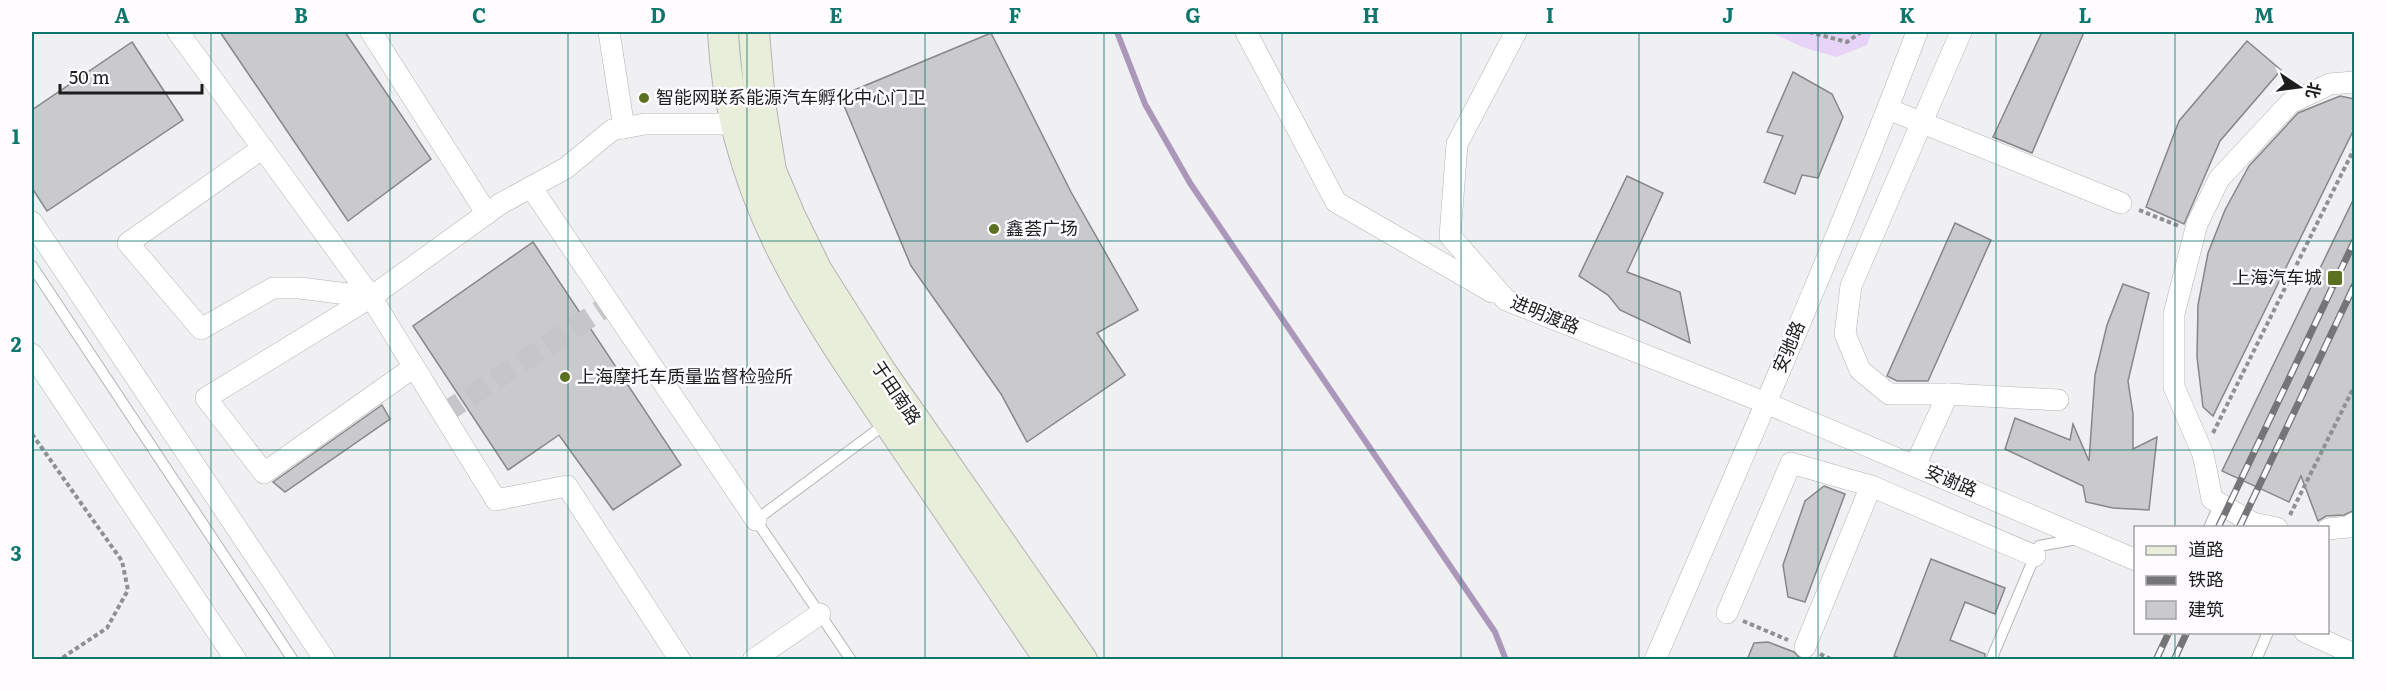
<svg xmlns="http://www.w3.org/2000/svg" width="2386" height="691" font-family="Literata,'Noto Sans SC',serif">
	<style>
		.green { fill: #e6d3f5 }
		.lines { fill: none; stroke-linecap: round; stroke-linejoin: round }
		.stream { stroke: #ab97ba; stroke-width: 6 }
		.building { fill: #cac9cb; stroke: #878688; stroke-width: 1.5 }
		.street-tunnel { stroke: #c6c5c8; stroke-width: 21; stroke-dasharray: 21 10; stroke-linecap: butt }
		.lane-casing { stroke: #b4b3b5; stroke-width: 12 }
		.street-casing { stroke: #b4b3b5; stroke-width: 22 }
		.secondary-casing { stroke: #b4b3b5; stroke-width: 32 }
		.path { stroke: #909092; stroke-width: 4; stroke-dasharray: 4.5 3; stroke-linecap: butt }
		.lane { stroke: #fff; stroke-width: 10 }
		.street { stroke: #fff; stroke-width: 21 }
		.secondary { stroke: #e8eeda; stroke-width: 30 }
		.rail-casing { stroke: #757476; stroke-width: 7 }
		.rail { stroke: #fefcff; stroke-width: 4.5; stroke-dasharray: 14; stroke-linecap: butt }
		.grid { fill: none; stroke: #0f766e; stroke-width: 1.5; stroke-opacity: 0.55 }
		.poi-dot { fill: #5b7121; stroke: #fefcff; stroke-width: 2 }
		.labels { text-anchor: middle; stroke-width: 5; stroke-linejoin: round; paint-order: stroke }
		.poi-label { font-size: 18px; fill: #1d1d1e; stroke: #fefcff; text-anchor: start }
		.street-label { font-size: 18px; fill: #1d1d1e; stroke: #fefcff }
		.neatline { fill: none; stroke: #0f766e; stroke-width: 2 }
		.grid-label { font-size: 20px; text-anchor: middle; font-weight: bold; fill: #0f766e }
	</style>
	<rect width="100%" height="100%" fill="#f0eff2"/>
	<polygon class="green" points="1770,32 1872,32 1867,45 1837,57 1802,47"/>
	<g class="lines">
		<polyline class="stream" points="1117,32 1145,104 1190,183 1495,632 1506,660"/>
	</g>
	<g class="building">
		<polygon points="220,32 345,32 431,159 348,221"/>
		<polygon points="2042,32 2084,32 2032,153 1993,137"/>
		<polygon points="991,33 1071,192 1138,310 1097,333 1125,375 1027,442 1001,394 911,266 840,96"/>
		<polygon points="2247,41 2281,70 2220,141 2184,224 2146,207 2179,121"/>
		<polygon points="132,42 183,120 47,211 32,188 32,110"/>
		<polygon points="1793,72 1832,94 1843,117 1818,178 1802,175 1795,194 1764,182 1783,136 1767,132"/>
		<polygon points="2340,96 2355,99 2355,127 2213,416 2203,407 2197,357 2198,305 2208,253 2225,210 2249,166 2298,113"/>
		<polygon points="1627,176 1663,193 1627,272 1680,292 1690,343 1620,310 1608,295 1579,276"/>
		<polygon points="2355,196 2355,510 2344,515 2326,516 2318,521 2301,476 2289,502 2222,471"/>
		<polygon points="1955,223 1991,240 1928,381 1897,381 1887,376"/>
		<polygon points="533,242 681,465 613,510 559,435 508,470 413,326"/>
		<polygon points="2123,284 2149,293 2128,381 2133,414 2133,449 2157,437 2149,510 2113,508 2086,502 2083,486 2005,449 2015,418 2070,440 2073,424 2089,461 2095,375 2107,325"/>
		<polygon points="382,405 390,419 285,492 273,482"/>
		<polygon points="1824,486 1845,494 1805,602 1788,597 1783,565 1805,501"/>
		<polygon points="1931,559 2005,588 1995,614 1965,602 1950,640 1985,654 1984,660 1904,660 1894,656"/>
		<polygon points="1768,642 1794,652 1800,658 1805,660 1747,660 1754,643"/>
	</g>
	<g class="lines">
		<polyline class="street-tunnel" points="443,414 610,304"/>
		<defs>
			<g id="lane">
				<polyline points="32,266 293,660"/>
				<polyline points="2209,528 2220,503"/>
				<polyline points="851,660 756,520 888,422"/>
				<polyline points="1991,660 2039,546 2077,539"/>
				<polyline points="2256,660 2268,632"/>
			</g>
			<g id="street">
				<polyline points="178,32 371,297"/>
				<polyline points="371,32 487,214"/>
				<polyline points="609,32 624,128"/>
				<polyline points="1246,32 1336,202 1492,292"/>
				<polyline points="1516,32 1457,144 1450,236 1506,300 1766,403 2136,560"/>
				<polyline points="1961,32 1851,286 1845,334 1860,370 1889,394 1948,394 2058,400"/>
				<polyline points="1888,109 2121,203"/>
				<polyline points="263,148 128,243 201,329 273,288 300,288 371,297"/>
				<polyline points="531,187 756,520"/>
				<polyline points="32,222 325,660"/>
				<polyline points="371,297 206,398 264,473 414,367"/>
				<polyline points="32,354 236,660"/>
				<polyline points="1915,466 1948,394"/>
				<polyline points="2277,528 2253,523 2212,499 2203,454 2174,387 2174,314 2197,224 2219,179 2290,103 2330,84 2354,82"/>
				<polyline points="2328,529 2348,527 2354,523"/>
				<polyline points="1727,613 1791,463 1871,486"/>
				<polyline points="2305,632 2354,654"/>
				<polyline points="1805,647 1871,486 2035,556"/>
				<polyline points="680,660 567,486 496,500 371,297 500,204 566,168 612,130 645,124 735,124"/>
				<polyline points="753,660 820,614"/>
				<path d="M1655 660C1745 451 1837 244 1917 32"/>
			</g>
			<g id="secondary">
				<path d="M723 32C731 196 812 310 902 442 951 514 1000 587 1050 660"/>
				<polyline points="754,32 760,103 771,171 790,216 817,271 881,372 1082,660"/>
			</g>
		</defs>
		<use href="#lane" class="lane-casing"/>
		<use href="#street" class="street-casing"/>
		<use href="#secondary" class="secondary-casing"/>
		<g class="path">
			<polyline points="1809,32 1847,42 1861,32"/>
			<polyline points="2139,210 2179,226"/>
			<polyline points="2213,433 2354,149"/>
			<polyline points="32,434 122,561 128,590 107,628 59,660"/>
			<polyline points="2290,515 2354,387"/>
			<polyline points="1743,621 1788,640"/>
			<polyline points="1820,654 1833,660"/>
		</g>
		<use href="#lane" class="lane"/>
		<use href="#street" class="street"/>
		<use href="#secondary" class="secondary"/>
		<defs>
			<g id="rail">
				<polyline points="2218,528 2354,242"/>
				<polyline points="2239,528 2354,286"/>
				<polyline points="2156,660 2169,632"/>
				<polyline points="2174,660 2187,632"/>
			</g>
		</defs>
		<use href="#rail" class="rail-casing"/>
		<use href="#rail" class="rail"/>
	</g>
	<path class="grid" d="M211 32V660M390 32V660M568 32V660M747 32V660M925 32V660M1104 32V660M1282 32V660M1461 32V660M1639 32V660M1818 32V660M1996 32V660M2175 32V528M32 241H2354M32 450H2354M2175 632V660"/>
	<g class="poi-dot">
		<circle cx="644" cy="98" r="6"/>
		<circle cx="994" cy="229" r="6"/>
		<rect x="2327" y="270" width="16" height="16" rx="3"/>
		<circle cx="565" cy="377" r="6"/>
	</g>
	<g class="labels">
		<g class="poi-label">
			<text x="656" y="104">智能网联系能源汽车孵化中心门卫</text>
			<text x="1006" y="235">鑫荟广场</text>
			<text x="2322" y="284" text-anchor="end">上海汽车城</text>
			<text x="577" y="383">上海摩托车质量监督检验所</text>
		</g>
		<g class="street-label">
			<text transform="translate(1545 315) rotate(22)" y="6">进明渡路</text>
			<text transform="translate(1789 347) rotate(-67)" y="6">安驰路</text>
			<text transform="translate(896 393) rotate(56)" y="6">于田南路</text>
			<text transform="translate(1951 481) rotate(23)" y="6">安谢路</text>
		</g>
	</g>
	<rect width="2386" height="691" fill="none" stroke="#fefcff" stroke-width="66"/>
	<rect x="2134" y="526" width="195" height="108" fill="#fefcff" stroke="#a4a3a5" stroke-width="1.5"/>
	<rect x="2146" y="546" width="30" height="9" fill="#e8eeda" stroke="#a4a3a5" stroke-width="1.5"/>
	<text x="2188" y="556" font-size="18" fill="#1d1d1e">道路</text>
	<rect x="2146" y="576" width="30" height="9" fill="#757476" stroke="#a4a3a5" stroke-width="1.5"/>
	<text x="2188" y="586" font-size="18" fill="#1d1d1e">铁路</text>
	<rect x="2146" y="601" width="30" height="18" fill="#cac9cb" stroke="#a4a3a5" stroke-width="1.5"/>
	<text x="2188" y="616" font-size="18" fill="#1d1d1e">建筑</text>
	<g transform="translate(2299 87) rotate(103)" stroke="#fefcff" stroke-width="4.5" paint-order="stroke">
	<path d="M0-4.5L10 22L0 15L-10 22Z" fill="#1d1d1e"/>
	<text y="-9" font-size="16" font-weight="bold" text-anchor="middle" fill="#1d1d1e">北</text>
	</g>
	<path d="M60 84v9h142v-9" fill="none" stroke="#1d1d1e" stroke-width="3"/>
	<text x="69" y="84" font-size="18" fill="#1d1d1e" stroke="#fefcff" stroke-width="4.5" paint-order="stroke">50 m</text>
	<rect x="33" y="33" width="2320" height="625" class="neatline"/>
	<g class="grid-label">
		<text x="122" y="23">A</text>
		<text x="301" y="23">B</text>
		<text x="479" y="23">C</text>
		<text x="658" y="23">D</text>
		<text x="836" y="23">E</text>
		<text x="1015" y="23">F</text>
		<text x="1193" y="23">G</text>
		<text x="1371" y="23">H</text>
		<text x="1550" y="23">I</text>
		<text x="1728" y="23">J</text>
		<text x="1907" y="23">K</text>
		<text x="2085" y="23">L</text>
		<text x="2264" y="23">M</text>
		<text x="16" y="144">1</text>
		<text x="16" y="352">2</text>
		<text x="16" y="561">3</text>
	</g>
</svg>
